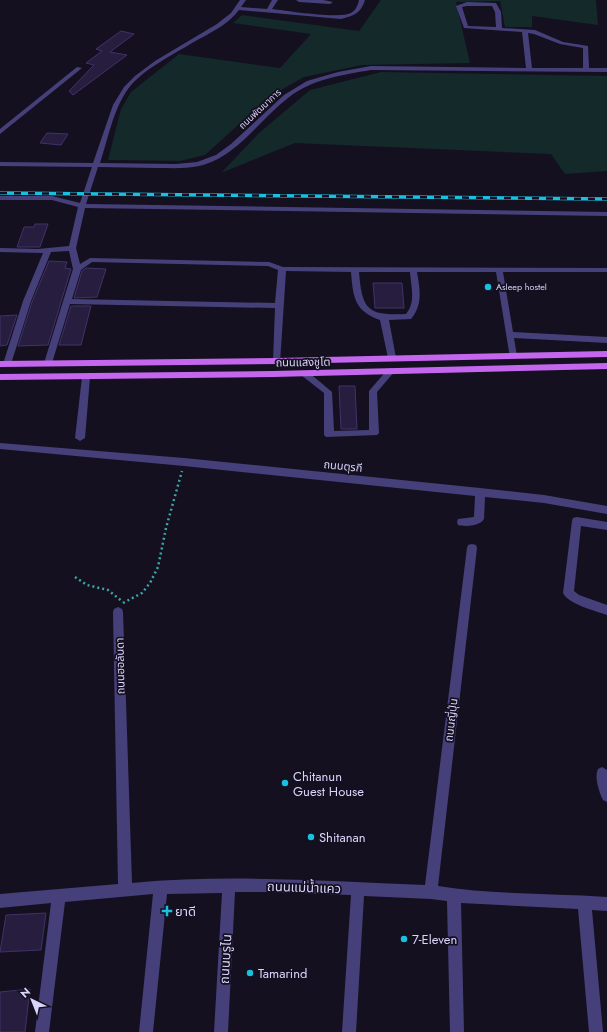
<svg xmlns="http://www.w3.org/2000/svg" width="607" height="1032" font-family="Jost,'Noto Sans Thai',sans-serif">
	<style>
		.green { fill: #13292a }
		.building { fill: #271e3f; stroke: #403269 }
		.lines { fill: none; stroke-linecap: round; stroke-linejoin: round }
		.path { stroke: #3ca6a6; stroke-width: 2.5; stroke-dasharray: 2 3; stroke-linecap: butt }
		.minor { fill: #46407a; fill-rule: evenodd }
		.major { fill: #c467ee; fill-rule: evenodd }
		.rail-casing { stroke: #19c1e1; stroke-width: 3.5 }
		.rail { stroke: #141020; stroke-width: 2.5; stroke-dasharray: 7; stroke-linecap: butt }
		.poi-dot { fill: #19c1e1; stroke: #141020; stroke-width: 1.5 }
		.labels { text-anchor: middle; stroke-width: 3.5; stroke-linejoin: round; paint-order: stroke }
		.far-street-label { font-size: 9px; fill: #dbd4fa; stroke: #141020 }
		.far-poi-label { font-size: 9px; fill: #dbd4fa; stroke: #141020; text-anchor: start }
		.street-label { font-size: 11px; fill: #dbd4fa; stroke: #141020 }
		.near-poi-label { font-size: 13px; fill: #dbd4fa; stroke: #141020; text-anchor: start }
		.near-street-label { font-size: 13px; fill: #dbd4fa; stroke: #141020 }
	</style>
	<rect width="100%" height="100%" fill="#141020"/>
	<g class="green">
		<polygon points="381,0 596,0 598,25 532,16 532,27 505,27 500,1 456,2 470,63 362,65 304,77 269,97 205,155 180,161 108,160 121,109 131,92 179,54 280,68 311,34 233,23 242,15 359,31"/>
		<polygon points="381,72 607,76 607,171 565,174 551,154 295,143 221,173 259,133 310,90"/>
	</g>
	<g class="building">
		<polygon points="121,31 134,34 110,52 127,55 73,95 69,91 94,65 86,63 102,51 96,49"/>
		<polygon points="47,133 68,134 61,145 40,143"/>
		<polygon points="35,224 48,224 40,247 17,247 24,227 34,227"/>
		<polygon points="49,261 67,262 65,268 71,269 48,345 18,346 32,302"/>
		<polygon points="86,268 106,269 97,297 74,298 82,271"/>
		<polygon points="373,283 402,283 404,308 375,308"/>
		<polygon points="71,306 91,306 81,345 59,345"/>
		<polygon points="17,315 7,345 0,346 0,316"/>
		<polygon points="339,386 355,386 357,429 341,429"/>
		<polygon points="46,913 41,950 0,952 6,915"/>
		<polygon points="30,989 25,1032 0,1032 0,992"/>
	</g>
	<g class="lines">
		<g class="path">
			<polyline points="75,577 87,585 108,590 123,602"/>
			<polyline points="123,603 142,593 150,583 158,567 166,528 182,471"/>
		</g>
		<g class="minor">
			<path d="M240 0H246L241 7 267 9 272 0H278L272 9C288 11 338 19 351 13 356 10 358 5 359 0H365C361 13 354 16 341 19L239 10C228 25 208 34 192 43 171 56 143 69 128 89 113 110 108 139 100 163L176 164 197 162 216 155 231 144 284 95 307 81 338 72 371 66 526 68 522 32 464 28 456 6 467 2 496 3 501 12 502 28 535 30 563 42 588 46 589 68H607V72L371 70C342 75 312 79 288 98 259 120 237 157 199 166 186 169 170 168 157 168 137 168 118 167 98 167L86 204 607 212V216L85 208 76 248 80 264 90 258 269 262 283 267 607 268V272H503L513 332 607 337V343L514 338 517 356 516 358H510L496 272H417C420 289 423 305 411 319L389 320 396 358 392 361 388 358 380 320C354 311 353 296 351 272L286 271 280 363 277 364 273 361 275 308 70 304 52 363 48 366 44 363 73 269 69 251 51 252 31 301 11 364 10 366H4L3 364 23 301 43 253 0 252V248L38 249 69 246 78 207 52 200H0V196H52L80 203 92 167 0 166V162L93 163 113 105 124 87 135 76 155 61 217 24 231 13ZM467 6H492L495 12 496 27 468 26 462 7ZM528 33 534 34 560 44 583 48V68H532ZM92 262 268 266 278 270 275 303 72 299 81 270ZM359 272H410C411 286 416 303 406 314 367 316 362 309 359 272Z"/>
			<polygon points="296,0 323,0 333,2 330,4 299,2"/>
			<polygon points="77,67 82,68 0,134 0,129"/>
			<polygon points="391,368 395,371 377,392 379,433 377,435 326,437 324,435 324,393 301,375 300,373 301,371 307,371 332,392 334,431 369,430 369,391 388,369"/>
			<polygon points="86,374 90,377 85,438 80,441 75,438 82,377"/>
			<path d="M0 443 184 458 480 488 544 495 607 506V514L544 503 485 497 484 519C480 526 466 527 458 525L457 522 458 519 474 517 475 496 184 466 0 449Z"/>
			<path d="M577 517 607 522V530L581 526 574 591 579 595 607 605V615C596 611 568 604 563 593L572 521 573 518Z"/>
			<path d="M472 544 476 545 477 548 438 886C494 895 552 893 607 897V911L592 910 603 1032H589L578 909 461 903 464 1032H450L447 901 431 899 364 896 356 1032H342L351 895 271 892H235L228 1032H214L222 893 167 894 153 1032H139L153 894 65 902 49 1032H35L51 903 0 908V894L118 884 113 612 114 609 118 607 122 609 123 612 132 883C229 874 327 881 425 885L467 548 468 545Z"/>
			<path d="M602 767 607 770V802L603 800C599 792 594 777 598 769Z"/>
		</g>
		<g class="major">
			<polygon points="607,351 607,357 277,364 0,367 0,361 277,358"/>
			<polygon points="607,363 607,369 273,377 0,380 0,374 273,371"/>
		</g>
		<defs>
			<polyline id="rail" points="0,193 607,199"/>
		</defs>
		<use href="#rail" class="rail-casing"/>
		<use href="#rail" class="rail"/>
	</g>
	<g class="poi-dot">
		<circle cx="488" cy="287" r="4"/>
		<circle cx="285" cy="783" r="4"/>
		<circle cx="311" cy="837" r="4"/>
		<path d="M165 905h4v4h4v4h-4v4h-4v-4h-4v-4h4z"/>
		<circle cx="404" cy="939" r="4"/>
		<circle cx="250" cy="973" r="4"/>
	</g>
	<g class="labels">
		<g class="far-street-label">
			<text transform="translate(260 109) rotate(-43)" y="3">ถนนพัฒนาการ</text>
		</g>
		<g class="far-poi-label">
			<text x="496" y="290">Asleep hostel</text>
		</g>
		<g class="street-label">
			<text transform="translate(303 362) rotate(-1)" y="4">ถนนแสงชูโต</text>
			<text transform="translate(343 466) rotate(6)" y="4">ถนนตุรกี</text>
			<text transform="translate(120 666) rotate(-91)" y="4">ถนนฮอลันดา</text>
			<text transform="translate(451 720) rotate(-83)" y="4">ถนนญี่ปุ่น</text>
		</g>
		<g class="near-poi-label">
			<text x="293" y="781">Chitanun<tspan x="293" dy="15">Guest House</tspan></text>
			<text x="319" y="842">Shitanan</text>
			<text x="175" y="916">ยาดี</text>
			<text x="412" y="944">7-Eleven</text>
			<text x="258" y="978">Tamarind</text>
		</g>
		<g class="near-street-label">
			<text transform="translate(304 887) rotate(2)" y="5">ถนนแม่น้ำแคว</text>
			<text transform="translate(225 959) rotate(-87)" y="5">ถนนบรูไน</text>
		</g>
	</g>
	<g transform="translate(32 1000) rotate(317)" stroke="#141020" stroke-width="3" paint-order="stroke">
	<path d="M0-3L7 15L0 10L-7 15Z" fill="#dbd4fa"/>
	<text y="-6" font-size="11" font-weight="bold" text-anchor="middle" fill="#dbd4fa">N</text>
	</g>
</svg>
